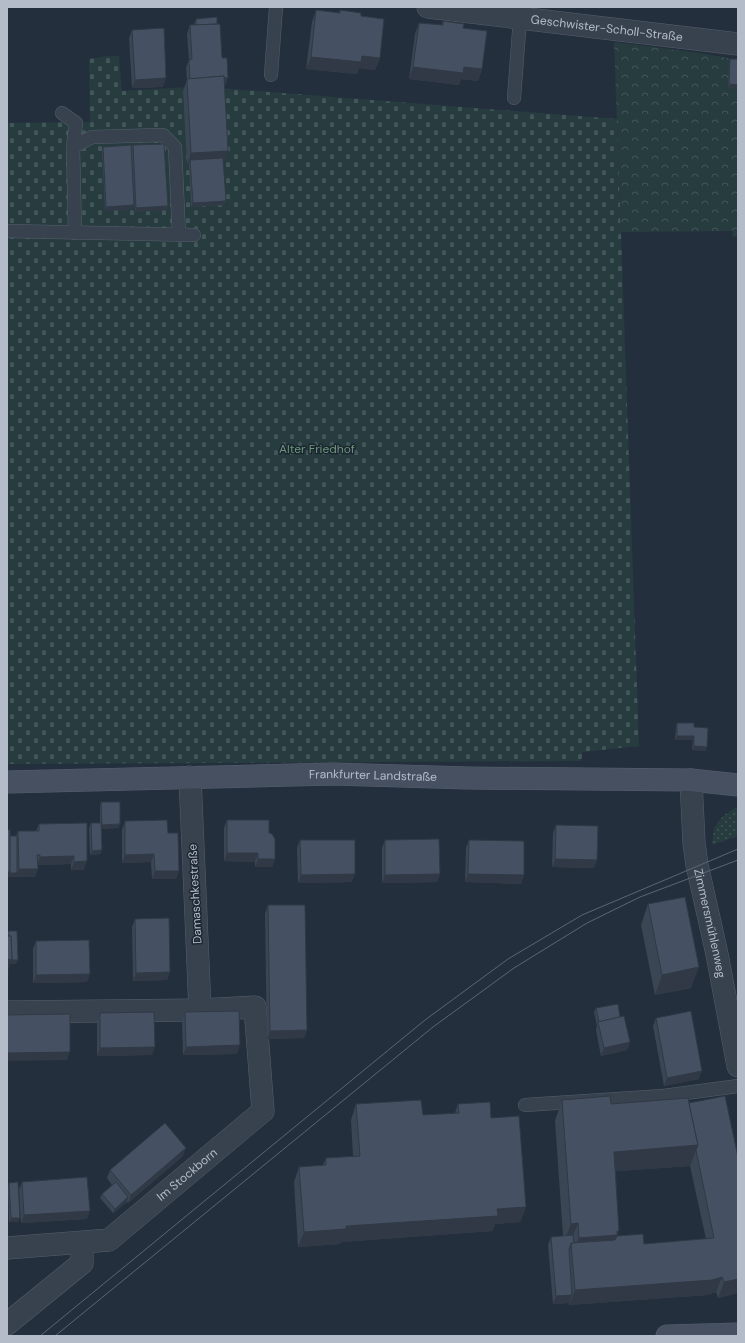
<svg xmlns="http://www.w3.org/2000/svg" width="745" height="1343" font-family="'DM Sans',sans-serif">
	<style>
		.grass { fill: url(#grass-dots) }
		.cemetery { fill: url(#cemetery-stones) }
		.park { fill: url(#park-crowns) }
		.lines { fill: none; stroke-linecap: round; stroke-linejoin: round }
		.service-casing { stroke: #565f6c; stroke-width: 14 }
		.minor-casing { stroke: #565f6c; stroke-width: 23 }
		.secondary-casing { stroke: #565f6c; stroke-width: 23 }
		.service { stroke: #38414e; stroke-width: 13 }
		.minor { stroke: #38414e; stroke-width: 22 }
		.secondary { stroke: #465061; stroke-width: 22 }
		.tram { stroke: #5a6575; stroke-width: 1 }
		.wall { fill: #3b4654; fill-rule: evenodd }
		.shaded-wall { fill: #303945 }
		.building { fill: #455162; stroke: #303945 }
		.labels { text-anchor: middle; stroke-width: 3; stroke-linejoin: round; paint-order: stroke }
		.street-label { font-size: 12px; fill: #b4bcc9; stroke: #1d2633 }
		.park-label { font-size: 12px; fill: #6b9a76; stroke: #1d2633 }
	</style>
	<defs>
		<pattern id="grass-dots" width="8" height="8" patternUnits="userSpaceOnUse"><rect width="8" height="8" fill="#263c3f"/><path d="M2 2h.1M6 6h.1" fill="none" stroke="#435659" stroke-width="1.8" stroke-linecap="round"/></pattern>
		<pattern id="cemetery-stones" width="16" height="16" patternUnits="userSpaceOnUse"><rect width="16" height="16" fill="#263c3f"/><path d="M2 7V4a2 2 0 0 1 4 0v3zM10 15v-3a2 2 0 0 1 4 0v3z" fill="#435659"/></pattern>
		<pattern id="park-crowns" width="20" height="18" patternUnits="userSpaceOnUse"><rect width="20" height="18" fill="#263c3f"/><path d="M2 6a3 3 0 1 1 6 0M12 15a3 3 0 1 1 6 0" fill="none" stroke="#435659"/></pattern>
	</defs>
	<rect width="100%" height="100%" fill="#242f3e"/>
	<polygon class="grass" points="738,806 738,836 712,845 714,828 723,816"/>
	<polygon class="cemetery" points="108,56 119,56 122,91 187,87 219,88 617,119 639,746 583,752 581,761 7,764 7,123 90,122 89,59"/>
	<polygon class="park" points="614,42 700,53 738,60 738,236 732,237 733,231 621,232"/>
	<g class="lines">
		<defs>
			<g id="service">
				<polyline points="271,75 276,7"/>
				<polyline points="514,98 520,18"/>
				<polyline points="62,113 76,123 73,147"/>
				<polyline points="7,231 194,235"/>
				<polyline points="75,233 73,147 92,137 163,135 175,147 179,235"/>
				<polyline points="525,1105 663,1096 738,1086"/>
			</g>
			<g id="minor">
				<path id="s1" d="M428 7 738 44"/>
				<path id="s2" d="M691 780 694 843 697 865 717 954 738 1066"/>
				<polyline points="7,1012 200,1010"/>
				<path id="s3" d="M7 1248 109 1240 263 1111 255 1007 200 1010 190 777"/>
				<polyline points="7,1324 82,1263 82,1243"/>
			</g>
			<g id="secondary">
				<path id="s4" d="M7 782 333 774 468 778 691 780 738 785"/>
				<polyline points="667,1336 738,1334"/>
			</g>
		</defs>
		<use href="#service" class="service-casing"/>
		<use href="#minor" class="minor-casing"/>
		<use href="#secondary" class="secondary-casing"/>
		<use href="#service" class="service"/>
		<use href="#minor" class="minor"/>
		<use href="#secondary" class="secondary"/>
		<g class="tram">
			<polyline points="40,1336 425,1020 508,959 582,915 738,849"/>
			<polyline points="55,1336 433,1027 514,968 587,923 640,897 738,860"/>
		</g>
	</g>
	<g class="wall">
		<polygon points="316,10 339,13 340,10 361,16 380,58 375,70 359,68 357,74 306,69 312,22"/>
		<polygon points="196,19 217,24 225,86 224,86 223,163 226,201 224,205 191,207 189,165 187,165 183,91 187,80 186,68 189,60 187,34 190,25 194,25 194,24"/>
		<polygon points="443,21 463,28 482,69 478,81 461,79 459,85 409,79 415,34 419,23 442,25"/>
		<polygon points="132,30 163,87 132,88 129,38"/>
		<polygon points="730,59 738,59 738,89 728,89 729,63"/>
		<polygon points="133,145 168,206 166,210 135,212 132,168 134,205 133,209 105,211 102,151 103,147 131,149"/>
		<polygon points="677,723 694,727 706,751 692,750 693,740 675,740 676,727"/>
		<polygon points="101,802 120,824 118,828 101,829 101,854 90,855 89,828 91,823 100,823 100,806"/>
		<polygon points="227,820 269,833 275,859 272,867 255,867 255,862 224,861 224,828"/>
		<polygon points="125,821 168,833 179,871 176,879 152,879 151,862 122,863 122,830"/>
		<polygon points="87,823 84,870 71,870 71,864 38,865 35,877 8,877 7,880 10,836 16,836 18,831 36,831 39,824"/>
		<polygon points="556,825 597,860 594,868 552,867 553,833"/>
		<polygon points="300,840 352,882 298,883 297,848"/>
		<polygon points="385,840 440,874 437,882 382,883 382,848"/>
		<polygon points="469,840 524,875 521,884 465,882 466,848"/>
		<polygon points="648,904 691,988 655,995 641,925"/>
		<polygon points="268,905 307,1030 304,1038 267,1039 265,914"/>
		<polygon points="135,919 170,972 167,980 133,981 132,927"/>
		<polygon points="36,941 87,982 33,983 33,949"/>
		<polygon points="596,1008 620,1017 630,1042 627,1050 601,1056 596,1030 597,1026 594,1012"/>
		<polygon points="185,1012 237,1054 183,1055 182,1021"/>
		<polygon points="100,1013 152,1055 97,1056 97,1021"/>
		<polygon points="656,1018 699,1079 664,1086 653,1026"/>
		<path d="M688 1098 738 1293 718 1298 716 1292 707 1295 569 1305V1303L553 1304 548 1245 551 1237 563 1236 555 1121 562 1100 611 1104ZM690 1166 706 1239 644 1244 617 1236 616 1171Z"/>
		<polygon points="356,1104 423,1115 455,1113 458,1104 491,1118 526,1207 520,1222 495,1224 492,1231 341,1242 340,1244 298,1247 294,1182 299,1167 323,1165 326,1158 353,1156 351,1120"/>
		<polygon points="183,1156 128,1203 127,1202 113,1213 100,1198 102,1194 112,1185 107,1178 110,1170"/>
		<polygon points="22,1182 87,1219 21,1223 19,1190"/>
		<polygon points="9,1183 18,1222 9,1222 8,1187"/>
	</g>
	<g class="shaded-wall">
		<polygon points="362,56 380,58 375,70 359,68 357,74 306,69 311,57"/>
		<polygon points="413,67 464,67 482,69 478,81 461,79 459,85 409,79"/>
		<polygon points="166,78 163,87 132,88 135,80"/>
		<polygon points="228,78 225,86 217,87 219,79"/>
		<polygon points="729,84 738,85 738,89 728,89"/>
		<polygon points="228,151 224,163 191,165 190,160 189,165 187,165 191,153"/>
		<polygon points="226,201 224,205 191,207 193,203"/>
		<polygon points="134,205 133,209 105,211 106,207"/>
		<polygon points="168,206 166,210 135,212 136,208"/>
		<polygon points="677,736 694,736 693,740 675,740"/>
		<polygon points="694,746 707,747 706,751 692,750"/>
		<polygon points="120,824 118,828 100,829 102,825"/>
		<polygon points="102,850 101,854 90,855 92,851"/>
		<polygon points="227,853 258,853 255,862 224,861"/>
		<polygon points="154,854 151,862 122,863 125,855"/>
		<polygon points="74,856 71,864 37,865 40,857"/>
		<polygon points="258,859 275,859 272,867 255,867"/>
		<polygon points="555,859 597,860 594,868 552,867"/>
		<polygon points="87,861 84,870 71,870 74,862"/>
		<polygon points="19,869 38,869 35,877 8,877 7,880 7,872 10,872 17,873"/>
		<polygon points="155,871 179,871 176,879 152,879"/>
		<polygon points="355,874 352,882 298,883 301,875"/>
		<polygon points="440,874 437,882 382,883 385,875"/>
		<polygon points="468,874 524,875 521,884 465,882"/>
		<polygon points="7,959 18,960 16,964 10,964 9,968 7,968"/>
		<polygon points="699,967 691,988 655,995 662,975"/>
		<polygon points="170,972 167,980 133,981 136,973"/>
		<polygon points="90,974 87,982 33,983 36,975"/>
		<polygon points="307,1030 304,1038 267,1039 270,1031"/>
		<polygon points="630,1042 627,1050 601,1056 604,1048"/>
		<polygon points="240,1045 237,1054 183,1055 186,1047"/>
		<polygon points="155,1047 152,1055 97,1056 100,1048"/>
		<polygon points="70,1052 67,1060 7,1061 7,1053"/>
		<polygon points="702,1071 699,1079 664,1086 667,1078"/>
		<polygon points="698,1145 690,1166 607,1172 614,1152"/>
		<polygon points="186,1148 183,1156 128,1203 131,1195"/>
		<polygon points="128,1197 127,1202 113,1213 115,1209"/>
		<polygon points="526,1207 520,1222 495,1224 492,1231 341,1242 340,1244 298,1247 304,1232 497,1209"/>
		<polygon points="90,1211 87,1219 21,1223 24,1215"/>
		<polygon points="11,1218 20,1218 18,1222 9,1222"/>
		<polygon points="578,1223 570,1244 563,1244 571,1224"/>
		<polygon points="617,1231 619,1231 612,1251 574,1250 579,1238"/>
		<polygon points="722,1277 716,1292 707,1295 569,1305 575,1290"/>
		<polygon points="738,1279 738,1293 718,1298 724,1282"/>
		<polygon points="572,1295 569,1303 553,1304 556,1296"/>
	</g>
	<g class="building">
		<polygon points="316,10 340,13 340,10 361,13 361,16 384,19 380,58 362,56 361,62 311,57"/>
		<polygon points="217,17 217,24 196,25 196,19"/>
		<polygon points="443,21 464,24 463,28 487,31 482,69 464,67 463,73 413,67 419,23 443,25"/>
		<polygon points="220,24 222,58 227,58 228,78 224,78 224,76 190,79 189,60 192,59 190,25"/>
		<polygon points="164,28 166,78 135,80 132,30"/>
		<polygon points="730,59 738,59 738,85 729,84"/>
		<polygon points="224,76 228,151 191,153 187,79"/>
		<polygon points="164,144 168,206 136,208 133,145"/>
		<polygon points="131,145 134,205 106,207 103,147"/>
		<polygon points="223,158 226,201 193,203 190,160"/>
		<polygon points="677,723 694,723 694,727 708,728 707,747 694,746 694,736 677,736"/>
		<polygon points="101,802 120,802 120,824 102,825"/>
		<polygon points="167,820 168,833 178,833 179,871 155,871 154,854 125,855 125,821"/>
		<polygon points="227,820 269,820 269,833 272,834 275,839 275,859 258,859 258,853 227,853"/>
		<polygon points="87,823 87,861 74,862 74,856 40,857 40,855 37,855 38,869 19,869 18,831 39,831 39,824"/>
		<polygon points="91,823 101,823 102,850 92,851"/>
		<polygon points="556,825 598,826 597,860 555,859"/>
		<rect x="7" y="830" width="3" height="42"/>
		<rect x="10" y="836" width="7" height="37"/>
		<polygon points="439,839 440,874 385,875 385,840"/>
		<polygon points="300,840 355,840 355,874 301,875"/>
		<polygon points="469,840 524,841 524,875 468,874"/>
		<polygon points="685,897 699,967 662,975 648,904"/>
		<polygon points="268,905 305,905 307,1030 270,1031"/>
		<polygon points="169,918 170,972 136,973 135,919"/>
		<polygon points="8,931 17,931 18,960 12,960 11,936 8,936"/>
		<polygon points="7,936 11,936 12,960 7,959 8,976 7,976"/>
		<polygon points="89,940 90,974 36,975 36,941"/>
		<polygon points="618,1004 620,1017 599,1022 596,1008"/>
		<polygon points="239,1011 240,1045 186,1047 185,1012"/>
		<polygon points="691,1011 702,1071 667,1078 656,1018"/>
		<polygon points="154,1012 155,1047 100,1048 100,1013"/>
		<polygon points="70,1014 70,1052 7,1053 7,1015"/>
		<polygon points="624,1016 630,1042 604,1048 598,1022"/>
		<polygon points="610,1096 611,1104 688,1098 698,1145 614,1152 619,1231 617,1231 617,1235 579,1238 578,1223 571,1224 562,1100"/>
		<polygon points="725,1096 738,1157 738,1279 724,1282 722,1277 712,1280 575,1290 571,1243 615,1240 617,1236 643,1234 644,1244 714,1238 696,1150 698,1145 689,1103"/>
		<polygon points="421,1100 423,1115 459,1113 458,1104 490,1102 491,1118 519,1116 526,1207 497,1209 498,1216 346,1226 346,1229 304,1232 299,1167 326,1165 326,1158 360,1156 356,1104"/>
		<polygon points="165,1123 186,1148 131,1195 110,1170"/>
		<polygon points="87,1177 90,1211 24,1215 22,1182"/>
		<polygon points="18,1182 20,1218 11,1218 9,1183"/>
		<polygon points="116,1182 128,1197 115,1209 102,1194"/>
		<polygon points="573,1235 574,1243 571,1243 569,1250 572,1295 556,1296 551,1237"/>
	</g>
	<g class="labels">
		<g class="street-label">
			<text dy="4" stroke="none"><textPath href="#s1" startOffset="180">Geschwister-Scholl-Straße</textPath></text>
			<text dy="4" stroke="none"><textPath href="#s4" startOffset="366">Frankfurter Landstraße</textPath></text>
			<text transform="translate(195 894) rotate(-93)" y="4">Damaschkestraße</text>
			<text dy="4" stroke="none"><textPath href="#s2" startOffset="145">Zimmersmühlenweg</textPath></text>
			<text dy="4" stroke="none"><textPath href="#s3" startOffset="204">Im Stockborn</textPath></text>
		</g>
		<g class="park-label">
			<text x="317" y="453">Alter Friedhof</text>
		</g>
	</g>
	<rect width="745" height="1343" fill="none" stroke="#b4bcc9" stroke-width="16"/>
</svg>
